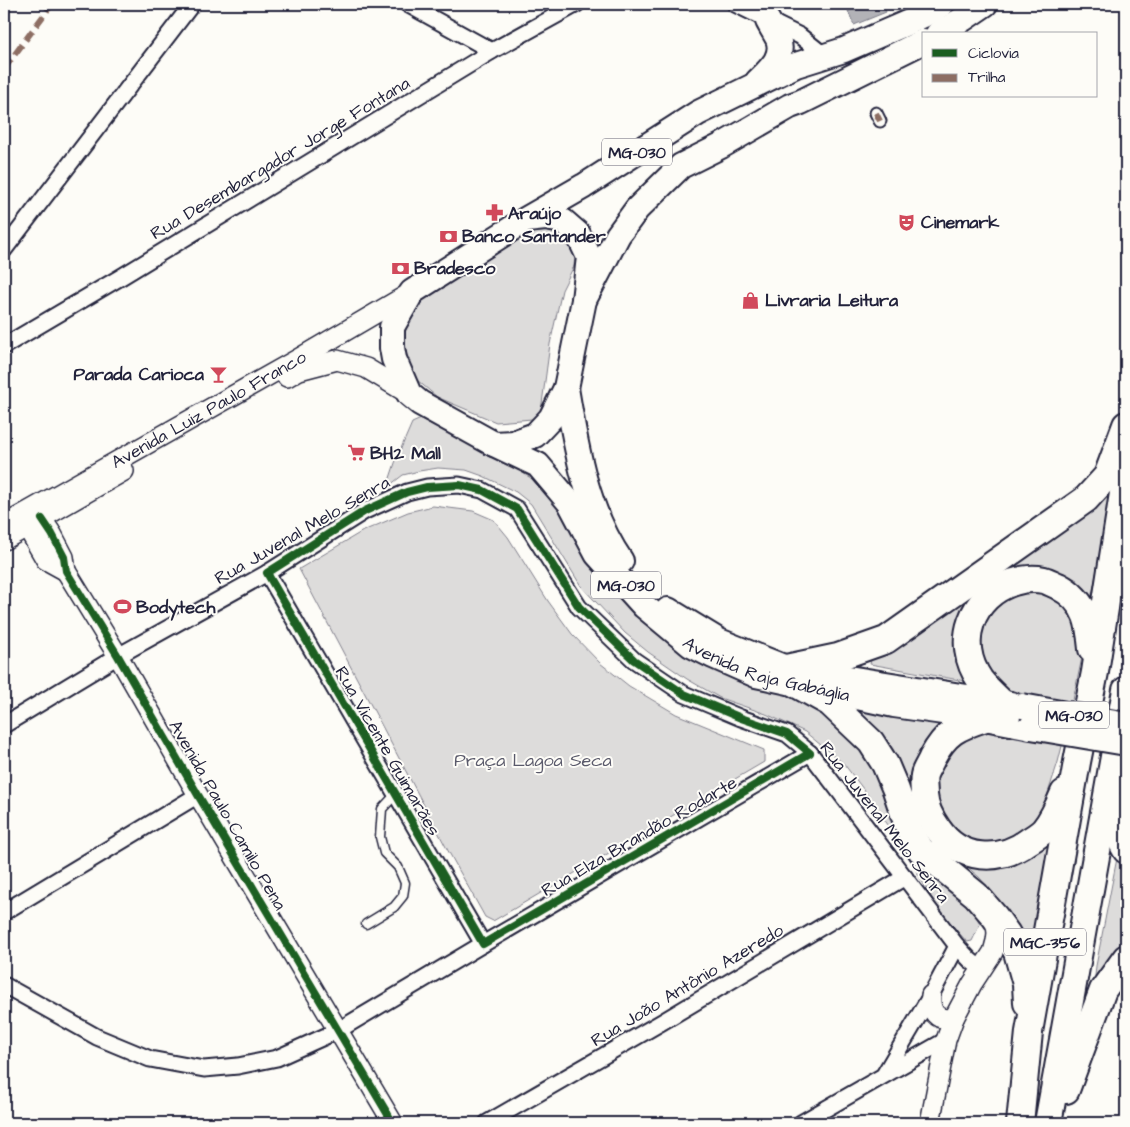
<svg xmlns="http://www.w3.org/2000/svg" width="1130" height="1127" font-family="'Architects Daughter',sans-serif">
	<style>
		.green { fill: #dddcdb; stroke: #807f8b }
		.water { fill: #b2b2b7; stroke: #787885 }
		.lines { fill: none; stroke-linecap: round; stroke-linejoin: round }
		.service-casing { stroke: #22223b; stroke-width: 11 }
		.pedestrian-casing { stroke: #22223b; stroke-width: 15 }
		.minor-casing { stroke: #22223b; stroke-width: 19 }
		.tertiary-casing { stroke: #22223b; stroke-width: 22 }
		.trunk-casing { stroke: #22223b; stroke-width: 28 }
		.motorway-casing { stroke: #22223b; stroke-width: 30 }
		.service { stroke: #fdfcf7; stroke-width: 8 }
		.pedestrian { stroke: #fdfcf7; stroke-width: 11 }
		.minor { stroke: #fdfcf7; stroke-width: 15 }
		.tertiary { stroke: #fdfcf7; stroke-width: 19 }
		.trunk { stroke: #fdfcf7; stroke-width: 24 }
		.motorway { stroke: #fdfcf7; stroke-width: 26 }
		.trunk-bridge-casing { stroke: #22223b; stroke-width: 28; stroke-linecap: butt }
		.trunk-bridge { stroke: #fdfcf7; stroke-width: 24 }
		.quiet { stroke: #8d6e63; stroke-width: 6; stroke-dasharray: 12 6; stroke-linecap: butt }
		.cycleway-casing { stroke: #fdfcf7; stroke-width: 11 }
		.cycleway { stroke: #1b5e20; stroke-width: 8 }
		.labels { text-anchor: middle; stroke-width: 4; stroke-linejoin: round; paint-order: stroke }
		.shield { fill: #fdfcf7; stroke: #646373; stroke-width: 1 }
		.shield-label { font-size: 16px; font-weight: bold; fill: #22223b }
		.street-label { font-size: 18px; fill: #22223b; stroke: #fdfcf7 }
		.poi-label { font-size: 18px; font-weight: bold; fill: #22223b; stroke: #fdfcf7; text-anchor: start }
		.park-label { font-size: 18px; fill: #5a5a6b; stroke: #fdfcf7 }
	</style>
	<rect width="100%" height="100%" fill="#fdfcf7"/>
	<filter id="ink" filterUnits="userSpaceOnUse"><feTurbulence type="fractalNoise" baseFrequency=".02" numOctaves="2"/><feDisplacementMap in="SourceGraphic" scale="10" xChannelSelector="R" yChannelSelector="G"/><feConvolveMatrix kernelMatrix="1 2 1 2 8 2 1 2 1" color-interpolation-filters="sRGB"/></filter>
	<g filter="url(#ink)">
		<g class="green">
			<polygon points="544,229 559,235 567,243 575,256 574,266 562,290 550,344 541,411 532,419 496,422 437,397 417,380 411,370 406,351 405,339 406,325 412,312 428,295 531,230"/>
			<polygon points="421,419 518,470 534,480 553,497 606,578 757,683 809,704 843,725 868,751 977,918 980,924 972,941 967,942 938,909 901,844 867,794 844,764 805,732 766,714 720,698 687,679 648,652 625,633 581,586 531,504 516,492 483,476 466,470 438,468 419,471 403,475 390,485 389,481 396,460 412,423"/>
			<path d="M1108 492 1112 493 1091 600 1085 599 1077 580C1069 576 1061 572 1052 569 1031 561 1011 573 993 582L965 681 870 664 871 660 887 654 1069 524Z"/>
			<polygon points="433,506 473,511 494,520 508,537 548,601 572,634 600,663 629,686 676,714 764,750 764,762 493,921 485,917 446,847 299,569 363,531 408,512"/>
			<polygon points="1034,591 1044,593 1059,600 1074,615 1084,648 1073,700 1067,702 1008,691 992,678 983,664 978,634 984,618 1003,597"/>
			<polygon points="859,707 949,720 919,762 950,851 1047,842 1049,843 1050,850 1029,960 1011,920 993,893 979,877 926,832 902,768 893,749 883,735 858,711"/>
			<polygon points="983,732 1001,732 1062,742 1062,746 1058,762 1045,802 1038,817 1029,829 1021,835 988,845 973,843 951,830 937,803 935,783 937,773 943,761 959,743"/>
			<polygon points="1117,858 1126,865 1126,943 1120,948 1095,976 1096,966"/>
		</g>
		<polygon class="water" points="865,4 883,4 886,12 854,25 848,11"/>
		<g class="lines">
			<defs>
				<polyline id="service" points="366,924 394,907 403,896 405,883 398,867 384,853 380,837 382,809 396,794"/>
				<polyline id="pedestrian" points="876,113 880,121"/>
				<g id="minor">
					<polyline points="407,4 492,51"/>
					<polyline points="735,4 800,36 825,56"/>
					<polyline points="4,250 192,4"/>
					<polyline points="4,346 121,277 492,51 577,4"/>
					<polyline points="267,573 483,944"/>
					<polyline points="4,725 118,656 267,573 365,511 407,492 427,487 459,485 482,490 517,509 579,607 634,660 684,694 741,718 787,734 810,753 957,946 970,960 981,969"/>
					<polyline points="4,912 198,795"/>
					<polyline points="4,985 97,1037 150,1059 204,1069 238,1066 277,1058 337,1031 483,944 810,753"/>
					<polyline points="885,1073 931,995 957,946"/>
					<polyline points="487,1123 662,1022 905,877"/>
					<polyline points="801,1123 946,1040"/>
				</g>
				<g id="tertiary">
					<polyline points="287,377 299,370 337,360 366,368 409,394"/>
					<polyline points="23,517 23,520 27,527 46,560 66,571"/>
					<polyline points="42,519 52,534 64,557 66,571 118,656 198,795 393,1123"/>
					<path id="s1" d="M4 525 296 360 412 292"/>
					<polyline points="4,540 124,471"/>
					<path d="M931 995C930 1011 936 1022 954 1018"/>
					<polyline points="930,1123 946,1040 954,1018 972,984 993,952 996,941 997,933 995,917"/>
				</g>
				<g id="trunk">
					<path id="s2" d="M942 4 932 11 909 22 844 50 796 65 698 113 584 186 525 220 412 292 392 327V348L394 359 409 394 420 403 494 444 538 465 570 503 597 554 644 606 691 645 713 656 756 675 894 705 985 718 1031 727"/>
					<polyline points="938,34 963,19 985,4"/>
					<path d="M758 81C769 70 785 57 778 39 775 33 771 27 768 21"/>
					<polyline points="584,300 618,235 637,209 681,166 721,146 790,106 801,102 924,41"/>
					<path d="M566 388C576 448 586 510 621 561"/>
					<polyline points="494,444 513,443 535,435 551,418 566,388 584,300 589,257 578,234 563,221 545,218 527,220"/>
					<polyline points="668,610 719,641 786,668 1011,704"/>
				</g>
				<g id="motorway">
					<polyline points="786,668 838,657 886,640 1086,499 1107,476 1126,425"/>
					<polyline points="794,683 830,703 871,742 885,764 896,790 910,832 921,850 976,895 995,917 1007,934 1017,952 1026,984 1027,1003"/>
					<path d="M1001 702C994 695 986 688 980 680 954 643 971 595 1014 582 1023 579 1034 578 1044 580 1048 581 1053 584 1058 586 1070 592 1081 603 1086 616 1090 626 1091 639 1092 649"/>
					<path d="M985 718C957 727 946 732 932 758 930 763 927 767 925 772 922 778 924 788 924 795 925 808 930 818 938 829 960 861 999 863 1029 841 1034 838 1040 834 1044 830 1053 819 1059 805 1064 793"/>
					<path d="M1115 806C1117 821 1118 837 1126 850"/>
					<polyline points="1066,1090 1103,990 1126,958"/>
					<polyline points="1020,1123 1029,1032 1077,762 1095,672 1126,474"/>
					<polyline points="1048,1123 1126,690"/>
				</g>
			</defs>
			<use href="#service" class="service-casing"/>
			<use href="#pedestrian" class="pedestrian-casing"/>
			<use href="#minor" class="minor-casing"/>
			<use href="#tertiary" class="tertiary-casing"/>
			<use href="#trunk" class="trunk-casing"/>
			<use href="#motorway" class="motorway-casing"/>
			<use href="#service" class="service"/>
			<use href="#pedestrian" class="pedestrian"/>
			<use href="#minor" class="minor"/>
			<use href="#tertiary" class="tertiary"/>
			<use href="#trunk" class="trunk"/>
			<use href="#motorway" class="motorway"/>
			<defs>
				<g id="trunk-bridge">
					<polyline points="1022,706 1126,725"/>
					<polyline points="1031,727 1126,743"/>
				</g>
			</defs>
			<use href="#trunk-bridge" class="trunk-bridge-casing"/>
			<use href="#trunk-bridge" class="trunk-bridge"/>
			<g class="quiet">
				<polyline points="4,69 52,4"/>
				<polyline points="876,113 880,121"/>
			</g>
			<defs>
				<g id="cycleway">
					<polygon points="459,485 482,490 517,509 579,607 634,660 684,694 741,718 787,734 810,753 483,944 267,573 365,511 407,492 427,487"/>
					<polyline points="42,519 52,534 64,557 66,571 118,656 198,795 393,1123"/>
				</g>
			</defs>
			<use href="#cycleway" class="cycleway-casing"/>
			<use href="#cycleway" class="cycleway"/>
		</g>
	</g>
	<defs>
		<symbol id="pharmacy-bare" viewBox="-9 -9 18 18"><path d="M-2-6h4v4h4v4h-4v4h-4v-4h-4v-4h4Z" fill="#d1495b" stroke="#fdfcf7" stroke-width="2.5" paint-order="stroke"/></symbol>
		<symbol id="theatre-bare" viewBox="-9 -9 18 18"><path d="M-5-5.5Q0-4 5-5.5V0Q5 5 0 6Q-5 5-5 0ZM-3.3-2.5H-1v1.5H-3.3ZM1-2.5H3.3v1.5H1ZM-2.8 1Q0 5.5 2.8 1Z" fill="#d1495b" stroke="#fdfcf7" stroke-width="2.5" paint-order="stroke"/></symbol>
		<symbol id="bank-bare" viewBox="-9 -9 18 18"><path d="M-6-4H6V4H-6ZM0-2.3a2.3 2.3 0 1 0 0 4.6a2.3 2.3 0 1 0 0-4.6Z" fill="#d1495b" stroke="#fdfcf7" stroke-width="2.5" paint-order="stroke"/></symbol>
		<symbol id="shop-bare" viewBox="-9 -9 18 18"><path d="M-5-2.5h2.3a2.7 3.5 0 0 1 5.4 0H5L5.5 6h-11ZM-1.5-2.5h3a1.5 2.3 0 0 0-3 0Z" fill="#d1495b" stroke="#fdfcf7" stroke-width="2.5" paint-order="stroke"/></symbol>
		<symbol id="bar-bare" viewBox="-9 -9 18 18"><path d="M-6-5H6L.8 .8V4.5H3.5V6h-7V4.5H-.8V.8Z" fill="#d1495b" stroke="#fdfcf7" stroke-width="2.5" paint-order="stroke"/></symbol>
		<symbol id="supermarket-bare" viewBox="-9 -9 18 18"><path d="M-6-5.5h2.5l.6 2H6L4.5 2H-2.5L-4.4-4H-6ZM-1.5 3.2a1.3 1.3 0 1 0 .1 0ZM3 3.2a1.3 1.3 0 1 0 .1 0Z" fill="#d1495b" stroke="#fdfcf7" stroke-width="2.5" paint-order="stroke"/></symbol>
		<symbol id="stadium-bare" viewBox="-9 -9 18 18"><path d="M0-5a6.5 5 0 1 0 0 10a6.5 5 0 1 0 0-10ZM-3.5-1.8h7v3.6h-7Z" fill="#d1495b" stroke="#fdfcf7" stroke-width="2.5" paint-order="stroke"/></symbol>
	</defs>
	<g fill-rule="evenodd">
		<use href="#pharmacy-bare" x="482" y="200" width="25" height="25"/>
		<use href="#theatre-bare" x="894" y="210" width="25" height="25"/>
		<use href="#bank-bare" x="436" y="224" width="25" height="25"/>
		<use href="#bank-bare" x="388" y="256" width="25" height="25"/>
		<use href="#shop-bare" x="738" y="288" width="25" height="25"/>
		<use href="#bar-bare" x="206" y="362" width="25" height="25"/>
		<use href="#supermarket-bare" x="344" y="440" width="25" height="25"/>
		<use href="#stadium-bare" x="110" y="594" width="25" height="25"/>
	</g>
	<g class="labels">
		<g class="shield">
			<rect x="602" y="138.5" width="70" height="27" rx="4"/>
			<rect x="591" y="571.5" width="70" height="27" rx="4"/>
			<rect x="1039" y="701.5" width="70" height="27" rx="4"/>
			<rect x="1004" y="928.5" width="82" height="27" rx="4"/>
		</g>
		<g class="shield-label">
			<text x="637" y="158">MG-030</text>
			<text x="626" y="591">MG-030</text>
			<text x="1074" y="721">MG-030</text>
			<text x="1045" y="948">MGC-356</text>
		</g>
		<g class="street-label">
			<text transform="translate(280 158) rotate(-31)" y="6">Rua Desembargador Jorge Fontana</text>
			<text dy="6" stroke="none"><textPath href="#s1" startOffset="235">Avenida Luiz Paulo Franco</textPath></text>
			<text transform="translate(302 530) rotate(-30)" y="6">Rua Juvenal Melo Senra</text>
			<text dy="6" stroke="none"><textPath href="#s2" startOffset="1182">Avenida Raja Gabáglia</textPath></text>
			<text transform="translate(388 751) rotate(60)" y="6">Rua Vicente Guimarães</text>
			<text transform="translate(228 815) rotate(60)" y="6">Avenida Paulo Camilo Pena</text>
			<text transform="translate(885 822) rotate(52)" y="6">Rua Juvenal Melo Senra</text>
			<text transform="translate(639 836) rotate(-30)" y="6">Rua Elza Brandão Rodarte</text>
			<text transform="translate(687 985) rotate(-31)" y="6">Rua João Antônio Azeredo</text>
		</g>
		<g class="poi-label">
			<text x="508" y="219">Araújo</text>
			<text x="921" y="228">Cinemark</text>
			<text x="462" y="242">Banco Santander</text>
			<text x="414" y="274">Bradesco</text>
			<text x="765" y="306">Livraria Leitura</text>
			<text x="204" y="380" text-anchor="end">Parada Carioca</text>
			<text x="370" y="459">BH2 Mall</text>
			<text x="136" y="613">Bodytech</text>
		</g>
		<g class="park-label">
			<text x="533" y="766">Praça Lagoa Seca</text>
		</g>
	</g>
	<rect width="1130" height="1127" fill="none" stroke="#fdfcf7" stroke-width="20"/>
	<rect x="10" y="10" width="1110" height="1107" fill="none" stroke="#22223b" stroke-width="2" filter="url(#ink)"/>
	<rect x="922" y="32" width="175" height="65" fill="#fdfcf7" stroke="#a5a5ac"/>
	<rect x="932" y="49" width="25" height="8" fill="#1b5e20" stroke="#a5a5ac"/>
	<text x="968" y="58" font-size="15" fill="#22223b">Ciclovia</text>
	<rect x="932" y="74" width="25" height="8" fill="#8d6e63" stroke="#a5a5ac"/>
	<text x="968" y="82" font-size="15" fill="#22223b">Trilha</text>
</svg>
